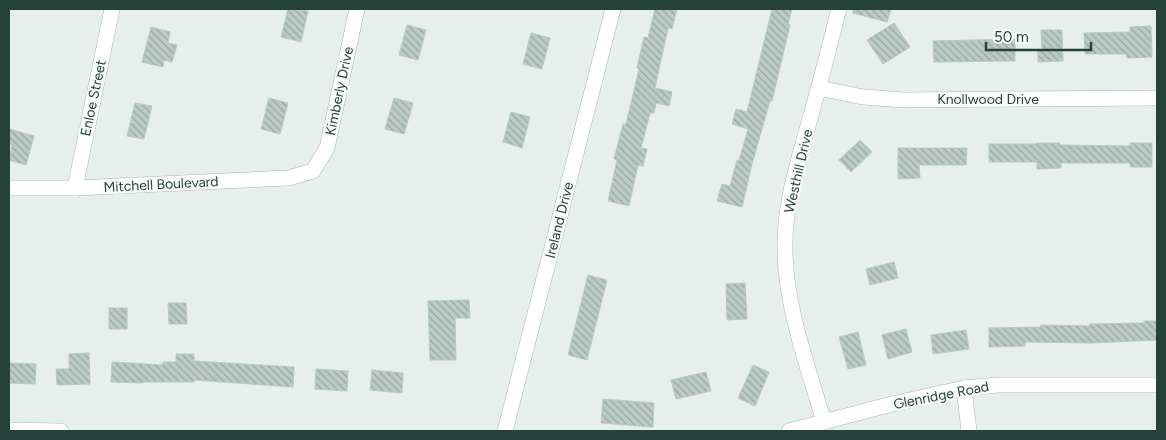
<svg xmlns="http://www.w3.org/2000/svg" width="1166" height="440" font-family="Figtree,sans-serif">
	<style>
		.building { fill: url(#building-back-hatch); stroke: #b8c9c2 }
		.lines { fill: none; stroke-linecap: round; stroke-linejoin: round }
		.street-casing { stroke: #a8b8b2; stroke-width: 16 }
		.secondary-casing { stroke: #a4bbb3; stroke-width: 16 }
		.street { stroke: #fff; stroke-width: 15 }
		.secondary { stroke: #fff; stroke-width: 15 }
		.labels { text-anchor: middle; stroke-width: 4.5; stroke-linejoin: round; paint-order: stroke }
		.street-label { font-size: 14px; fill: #24423a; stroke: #f7fbf9 }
	</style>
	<defs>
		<pattern id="building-back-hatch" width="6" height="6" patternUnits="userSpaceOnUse" patternTransform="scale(1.25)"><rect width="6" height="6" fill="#bbcac4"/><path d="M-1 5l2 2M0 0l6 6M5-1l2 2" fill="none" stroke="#98a6a0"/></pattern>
	</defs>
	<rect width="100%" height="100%" fill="#e6efeb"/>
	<g class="building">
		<polygon points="288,9 308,11 301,42 281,37"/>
		<polygon points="655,9 677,9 672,29 668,28 655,88 672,92 669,106 656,103 654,113 650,113 641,148 647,149 643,166 638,165 629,206 608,201 617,160 614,159 623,124 626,124 639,69 637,68 644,37 648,38"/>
		<polygon points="772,9 792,9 788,24 790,25 772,101 770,101 752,164 742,207 717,201 722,184 730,186 737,160 739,161 748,129 732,124 736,109 747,112"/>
		<polygon points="853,9 891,9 887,22 853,13"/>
		<polygon points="894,23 910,47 883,64 867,40"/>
		<polygon points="407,25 426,30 418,60 399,55"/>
		<polygon points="1151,26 1152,57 1127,58 1126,54 1085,54 1084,33 1130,32 1130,27"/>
		<polygon points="151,27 170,32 168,43 177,45 172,62 164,60 163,67 142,62"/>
		<polygon points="1041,30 1062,30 1063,61 1038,62 1038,50 1042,50"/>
		<polygon points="531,33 550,38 542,69 523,64"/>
		<polygon points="1015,39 1015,61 934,62 933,41"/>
		<polygon points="269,98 288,103 280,134 261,129"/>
		<polygon points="394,98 413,103 404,134 385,129"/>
		<polygon points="135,103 152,106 144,139 127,136"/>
		<polygon points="511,112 530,117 522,148 503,142"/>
		<polygon points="9,129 34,136 26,165 9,160 12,145 9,144"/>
		<polygon points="860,140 872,152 851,172 839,160"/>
		<polygon points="1036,143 1060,143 1060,145 1130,146 1130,143 1152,143 1152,167 1130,167 1130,163 1061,163 1061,168 1037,169 1037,162 989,162 989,144 1036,144"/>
		<polygon points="898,148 967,148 966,165 919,165 920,178 898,179"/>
		<polygon points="894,262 898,278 870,285 866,269"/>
		<polygon points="588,275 607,280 587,360 568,355"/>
		<polygon points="745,283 747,319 727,320 726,284"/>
		<polygon points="469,300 470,318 455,318 456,360 430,360 428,301"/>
		<polygon points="168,303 186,303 187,324 169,324"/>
		<rect x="109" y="308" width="18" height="21"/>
		<polygon points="1144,321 1157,321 1157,340 1091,343 1025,342 1025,346 989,347 989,328 1041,327 1041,325 1090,326 1090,324 1144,323"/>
		<polygon points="906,329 912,352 888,359 882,335"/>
		<polygon points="966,330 969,349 933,354 931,335"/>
		<polygon points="858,332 866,365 848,369 839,337"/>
		<polygon points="89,353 90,384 57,385 56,369 69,369 69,354"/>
		<polygon points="176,354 194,354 194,361 294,367 293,387 194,380 194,382 143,382 143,383 111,382 112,362 163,365 163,362 176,362"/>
		<polygon points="9,363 36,364 35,384 9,383"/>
		<polygon points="753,365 769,372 755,406 738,398"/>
		<polygon points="316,369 348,371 347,391 315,389"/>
		<polygon points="372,370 403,373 402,393 370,390"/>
		<polygon points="706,372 711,391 676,399 671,380"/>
		<polygon points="603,399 654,403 653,427 601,423"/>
	</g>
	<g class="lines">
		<defs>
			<g id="street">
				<polyline points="819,88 863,97 904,100 1157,98"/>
				<polyline points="9,188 75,188 288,178 313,171 327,148 357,9"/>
				<polyline points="75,188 112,9"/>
				<polyline points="964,388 969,431"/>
				<path d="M824 422C808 367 785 305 785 249 784 203 799 159 811 115 821 80 830 44 839 9"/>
				<polyline points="9,430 61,431"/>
			</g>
			<g id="secondary">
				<polyline points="505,431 613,9"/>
				<polyline points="789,431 892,404 964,388 998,385 1157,385"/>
			</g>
		</defs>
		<use href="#street" class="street-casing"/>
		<use href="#secondary" class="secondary-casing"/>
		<use href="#street" class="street"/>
		<use href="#secondary" class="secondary"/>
	</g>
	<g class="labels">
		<g class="street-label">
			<text transform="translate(339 91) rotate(-78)" y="5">Kimberly Drive</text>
			<text transform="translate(93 98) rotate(-78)" y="5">Enloe Street</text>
			<text x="988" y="104">Knollwood Drive</text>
			<text transform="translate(798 171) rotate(-77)" y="5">Westhill Drive</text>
			<text transform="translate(161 184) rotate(-3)" y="5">Mitchell Boulevard</text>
			<text transform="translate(559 220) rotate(-76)" y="5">Ireland Drive</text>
			<text transform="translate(941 395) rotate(-11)" y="5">Glenridge Road</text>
		</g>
	</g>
	<rect width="1166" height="440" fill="none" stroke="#24423a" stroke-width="20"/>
	<path d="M986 42v8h105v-8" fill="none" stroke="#24423a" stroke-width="2.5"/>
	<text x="994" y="42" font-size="15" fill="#24423a" stroke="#f7fbf9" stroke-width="4" paint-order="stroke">50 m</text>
</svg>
